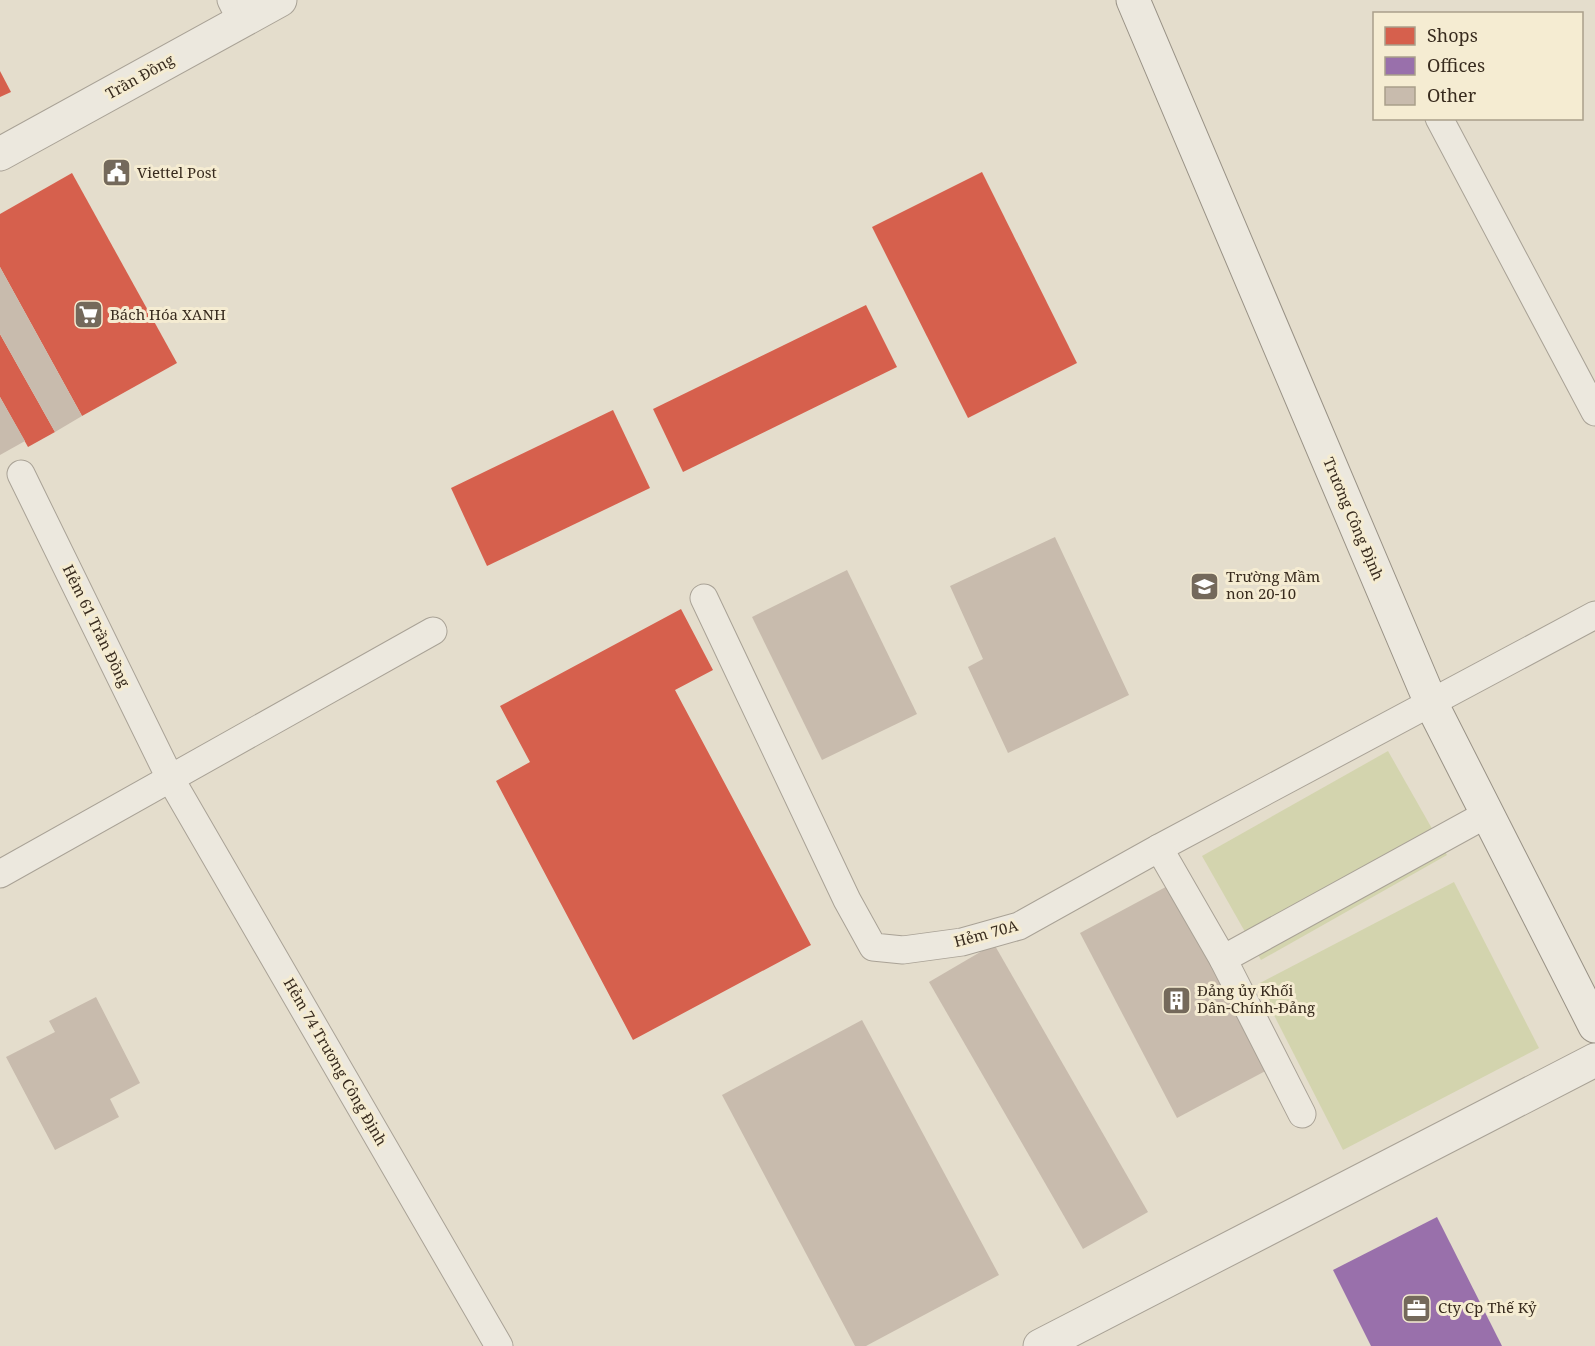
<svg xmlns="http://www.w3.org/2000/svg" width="1595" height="1346" font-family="'Noto Serif',serif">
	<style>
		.green { fill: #d3d4ae }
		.shops { fill: #d6604d }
		.offices { fill: #9970ab }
		.building { fill: #c8bbad }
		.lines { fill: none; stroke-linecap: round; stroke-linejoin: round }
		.service-casing { stroke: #a9a296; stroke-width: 29 }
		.minor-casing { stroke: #a9a296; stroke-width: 35 }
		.secondary-casing { stroke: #999286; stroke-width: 35 }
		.service { stroke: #ece8de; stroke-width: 27 }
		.minor { stroke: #ece8de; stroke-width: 33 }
		.secondary { stroke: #ece8de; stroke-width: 33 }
		.labels { text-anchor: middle; stroke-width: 6; stroke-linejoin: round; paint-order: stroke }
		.street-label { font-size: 15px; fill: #382b1e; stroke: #f5ecd2 }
		.poi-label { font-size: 15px; fill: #382b1e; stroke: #f5ecd2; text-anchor: start }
	</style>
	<rect width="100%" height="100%" fill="#e4ddcc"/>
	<g class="green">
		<polygon points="1388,751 1447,855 1261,960 1202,856"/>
		<polygon points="1454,882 1539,1048 1343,1150 1258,984"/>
	</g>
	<g class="shops">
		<polygon points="0,71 11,92 0,97"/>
		<polygon points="982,172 1077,363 968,418 872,227"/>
		<polygon points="72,173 177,363 82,416 0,267 0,214"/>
		<polygon points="866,305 897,367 683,472 653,409"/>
		<polygon points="0,334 55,432 28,447 0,397"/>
		<polygon points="613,410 650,488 487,566 451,488"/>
		<polygon points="681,609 713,670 675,690 811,945 633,1040 496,781 530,762 500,706"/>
	</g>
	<polygon class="offices" points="1437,1217 1502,1346 1371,1346 1333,1270"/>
	<g class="building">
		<polygon points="0,267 82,416 55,432 0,334"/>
		<polygon points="0,397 25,441 0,455"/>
		<polygon points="1055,537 1129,695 1008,753 968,667 983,659 950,586"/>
		<polygon points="847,570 917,714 822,760 752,617"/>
		<polygon points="1175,882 1273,1067 1177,1118 1080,933"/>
		<polygon points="994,944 1148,1212 1083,1249 929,982"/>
		<polygon points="96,997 140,1083 110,1099 119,1117 55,1150 6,1057 55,1032 49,1021"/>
		<polygon points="862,1020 999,1275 866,1346 855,1346 722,1095"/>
	</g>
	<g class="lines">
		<defs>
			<g id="service">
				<polyline points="231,0 242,22"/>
				<polyline points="1439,118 1595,412"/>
				<polyline points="21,474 170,778 499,1346"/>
				<polyline points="704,598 847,900 873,947 903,950 962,942 1019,926 1159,848 1595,615"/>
				<polyline points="1159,848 1223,959 1302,1114"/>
				<polyline points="0,874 433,631"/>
				<polyline points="1223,959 1487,814"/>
			</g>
			<g id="minor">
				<polyline points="0,154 280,0"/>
				<polyline points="1040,1346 1595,1060"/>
			</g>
			<polyline id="secondary" points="1133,0 1431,703 1595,1026"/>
		</defs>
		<use href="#service" class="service-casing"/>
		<use href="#minor" class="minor-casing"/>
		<use href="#secondary" class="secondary-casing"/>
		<use href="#service" class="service"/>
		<use href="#minor" class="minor"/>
		<use href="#secondary" class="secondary"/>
	</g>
	<defs>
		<symbol id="civic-square" viewBox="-11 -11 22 22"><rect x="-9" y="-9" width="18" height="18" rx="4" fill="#74695b" stroke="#f5ecd2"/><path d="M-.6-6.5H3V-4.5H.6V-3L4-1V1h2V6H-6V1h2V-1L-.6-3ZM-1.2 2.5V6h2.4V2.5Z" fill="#fff"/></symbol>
		<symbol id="supermarket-square" viewBox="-11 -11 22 22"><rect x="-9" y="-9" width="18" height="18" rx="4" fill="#74695b" stroke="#f5ecd2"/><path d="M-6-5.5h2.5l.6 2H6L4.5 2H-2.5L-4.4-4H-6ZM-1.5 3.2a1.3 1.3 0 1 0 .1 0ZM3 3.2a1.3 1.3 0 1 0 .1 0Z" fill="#fff"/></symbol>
		<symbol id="school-square" viewBox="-11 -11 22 22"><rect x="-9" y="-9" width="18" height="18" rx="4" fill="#74695b" stroke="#f5ecd2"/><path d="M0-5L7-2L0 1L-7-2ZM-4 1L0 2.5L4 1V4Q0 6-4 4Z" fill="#fff"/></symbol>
		<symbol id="building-square" viewBox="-11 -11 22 22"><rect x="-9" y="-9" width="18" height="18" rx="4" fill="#74695b" stroke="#f5ecd2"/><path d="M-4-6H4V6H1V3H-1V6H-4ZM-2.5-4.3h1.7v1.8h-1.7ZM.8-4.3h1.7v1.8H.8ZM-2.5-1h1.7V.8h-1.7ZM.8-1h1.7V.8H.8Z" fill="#fff"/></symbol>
		<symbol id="office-square" viewBox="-11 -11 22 22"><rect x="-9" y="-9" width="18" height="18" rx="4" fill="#74695b" stroke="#f5ecd2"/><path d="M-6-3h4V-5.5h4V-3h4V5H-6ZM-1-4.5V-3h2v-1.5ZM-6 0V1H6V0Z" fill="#fff"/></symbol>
	</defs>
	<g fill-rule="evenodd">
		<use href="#civic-square" x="100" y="156" width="33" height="33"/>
		<use href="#supermarket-square" x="72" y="298" width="33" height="33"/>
		<use href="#school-square" x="1188" y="570" width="33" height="33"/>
		<use href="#building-square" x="1160" y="984" width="33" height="33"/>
		<use href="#office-square" x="1400" y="1292" width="33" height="33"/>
	</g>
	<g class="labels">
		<g class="street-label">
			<text transform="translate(140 77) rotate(-29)" y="5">Trần Đồng</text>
			<text transform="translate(1353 519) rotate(67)" y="5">Trương Công Định</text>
			<text transform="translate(96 626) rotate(64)" y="5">Hẻm 61 Trần Đồng</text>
			<text transform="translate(986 934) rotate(-15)" y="5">Hẻm 70A</text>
			<text transform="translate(335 1062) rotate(60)" y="5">Hẻm 74 Trương Công Định</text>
		</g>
		<g class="poi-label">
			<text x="137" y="178">Viettel Post</text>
			<text x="110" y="320">Bách Hóa XANH</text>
			<text x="1226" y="582">Trường Mầm<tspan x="1226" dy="17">non 20-10</tspan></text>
			<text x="1197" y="996">Đảng ủy Khối<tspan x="1197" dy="17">Dân-Chính-Đảng</tspan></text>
			<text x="1438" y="1313">Cty Cp Thế Kỷ</text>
		</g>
	</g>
	<rect x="1373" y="12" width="210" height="108" fill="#f5ecd2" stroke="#a99f8a" stroke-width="1.5"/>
	<rect x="1385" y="27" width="30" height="18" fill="#d6604d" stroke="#a99f8a" stroke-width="1.5"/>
	<text x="1427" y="42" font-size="18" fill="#382b1e">Shops</text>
	<rect x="1385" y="57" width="30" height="18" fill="#9970ab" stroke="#a99f8a" stroke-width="1.5"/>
	<text x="1427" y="72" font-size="18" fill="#382b1e">Offices</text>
	<rect x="1385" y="87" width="30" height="18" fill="#c8bbad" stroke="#a99f8a" stroke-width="1.5"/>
	<text x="1427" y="102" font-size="18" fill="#382b1e">Other</text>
</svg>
